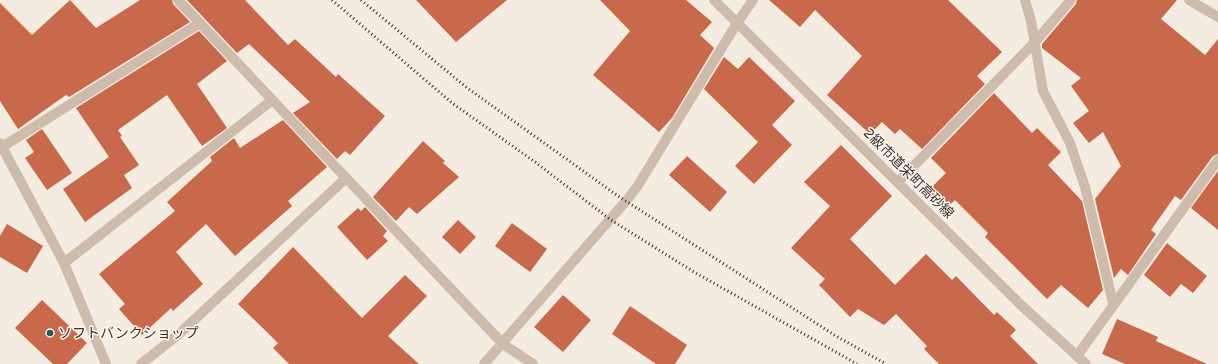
<svg xmlns="http://www.w3.org/2000/svg" width="1218" height="364" font-family="'Varela Round','Noto Sans JP',sans-serif">
	<style>
		.building { fill: #c8694b }
		.lines { fill: none; stroke-linecap: round; stroke-linejoin: round }
		.minor { stroke: #cdbbac; stroke-width: 10 }
		.rail { stroke: #3b302b; stroke-width: 3; stroke-dasharray: 1 3; stroke-linecap: butt }
		.poi-dot { fill: #1f5a5e; stroke: #fbf5ee; stroke-width: 1.5 }
		.labels { text-anchor: middle; stroke-width: 3; stroke-linejoin: round; paint-order: stroke }
		.street-label { font-size: 14px; fill: #3b302b; stroke: #fbf5ee }
		.poi-label { font-size: 14px; fill: #3b302b; stroke: #fbf5ee; text-anchor: start }
	</style>
	<rect width="100%" height="100%" fill="#f4ebe1"/>
	<g class="building">
		<polygon points="70,0 96,28 140,0 172,0 173,4 190,22 69,97 66,95 18,129 0,101 0,3 32,35"/>
		<polygon points="187,0 245,0 288,45 295,39 336,77 338,74 385,116 350,155 345,151 337,159 293,113 310,102 249,44 237,53"/>
		<polygon points="416,0 507,0 456,42"/>
		<polygon points="600,0 686,0 712,22 700,35 714,48 672,118 659,132 593,75 630,31"/>
		<polygon points="769,0 948,0 1002,52 977,76 985,84 922,149 900,129 895,134 882,122 870,134 827,95 862,56 815,10 800,27"/>
		<polygon points="1077,0 1177,0 1161,19 1205,55 1218,39 1218,154 1213,156 1181,200 1175,196 1151,230 1156,234 1128,275 1121,269 1114,278 1095,199 1121,166 1103,132 1089,143 1073,123 1089,111 1071,86 1081,78 1042,48 1042,44 1076,4"/>
		<polygon points="199,31 227,61 197,84 227,128 202,146 167,95 118,130 122,136 120,137 139,165 124,175 132,188 85,222 63,189 109,157 76,108"/>
		<polygon points="724,57 738,69 749,57 795,101 772,125 792,145 754,184 735,166 758,142 704,89"/>
		<polygon points="994,93 1032,133 1037,128 1061,152 1048,165 1082,201 1103,290 1088,308 1061,285 1047,299 985,237 988,233 955,200 943,211 926,193 946,173 931,158"/>
		<polygon points="283,120 327,167 288,201 292,206 235,256 206,224 176,252 203,284 173,311 171,308 142,335 119,309 125,304 99,274 175,211 167,202 212,161 210,157 234,138 240,148"/>
		<polygon points="42,129 72,173 47,190 25,158 34,152 26,140"/>
		<polygon points="423,141 445,161 443,163 459,177 417,214 409,207 396,221 373,197"/>
		<polygon points="841,145 892,196 850,239 895,285 926,254 952,280 956,276 994,315 997,312 1016,330 1010,336 1038,364 939,364 924,349 927,346 896,314 884,325 858,309 850,317 819,285 825,279 791,248 830,206 804,182"/>
		<polygon points="687,156 727,192 710,212 669,175"/>
		<polygon points="1218,171 1218,230 1191,208"/>
		<polygon points="365,207 387,231 383,236 388,241 367,260 337,227 358,208 361,211"/>
		<polygon points="458,220 476,237 460,254 442,237"/>
		<polygon points="512,223 547,249 530,272 495,246"/>
		<polygon points="7,224 43,246 27,273 0,257 0,236"/>
		<polygon points="1167,243 1207,276 1193,293 1181,284 1170,297 1144,275"/>
		<polygon points="293,247 362,318 405,275 427,296 388,336 419,364 289,364 273,348 278,343 238,304"/>
		<polygon points="563,295 591,320 563,352 534,327"/>
		<polygon points="42,300 87,343 67,364 53,364 15,328"/>
		<polygon points="630,306 687,345 675,364 656,364 612,334"/>
		<polygon points="1117,319 1158,337 1156,341 1207,364 1125,364 1102,354"/>
	</g>
	<g class="lines">
		<g class="minor">
			<polyline points="178,0 503,344 533,364"/>
			<polyline points="714,0 1022,306 1086,364"/>
			<polyline points="1025,0 1031,21 1043,91 1070,143 1085,187 1113,303"/>
			<polyline points="1189,0 1218,17"/>
			<polyline points="0,143 64,263 106,364"/>
			<polyline points="2,147 200,23"/>
			<polyline points="898,182 1035,42 1071,0"/>
			<polyline points="64,263 271,101"/>
			<polyline points="1077,356 1218,160"/>
			<polyline points="141,364 179,334 345,179"/>
			<polyline points="484,364 626,201 637,187 737,23 753,0"/>
		</g>
		<g class="rail">
			<polyline points="332,0 452,103 535,162 611,220 694,272 857,364"/>
			<polyline points="361,0 466,87 618,196 836,336 886,364"/>
		</g>
	</g>
	<circle class="poi-dot" cx="50" cy="333" r="4"/>
	<g class="labels">
		<g class="street-label">
			<text transform="translate(909 173) rotate(45)" y="5">2級市道栄町高砂線</text>
		</g>
		<g class="poi-label">
			<text x="58" y="338">ソフトバンクショップ</text>
		</g>
	</g>
</svg>
